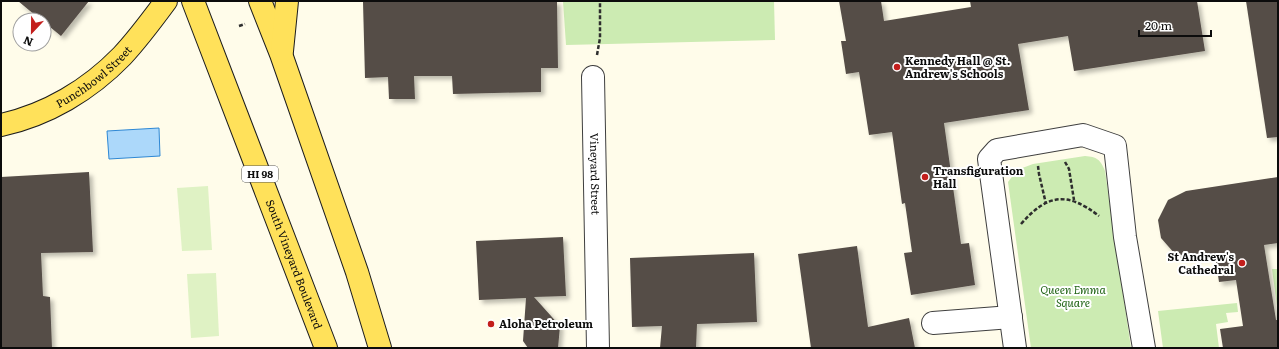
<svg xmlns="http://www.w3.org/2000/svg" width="1279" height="349" font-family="Literata,serif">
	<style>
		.green { fill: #ccebb2 }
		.pitch { fill: #dff2c4 }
		.water { fill: #acd8fa; stroke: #2e88d5 }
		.building { fill: #554d47; filter: url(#shadow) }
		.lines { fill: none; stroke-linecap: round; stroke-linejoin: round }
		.minor-casing { stroke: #3f3f3f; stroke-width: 24 }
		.major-casing { stroke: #1d1d1d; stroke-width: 24 }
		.path { stroke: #2e2e2e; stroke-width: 2.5; stroke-dasharray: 4 2; stroke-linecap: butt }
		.minor { stroke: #fff; stroke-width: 22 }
		.major { stroke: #ffe15a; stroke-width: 22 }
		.poi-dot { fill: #c31e1c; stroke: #fff; stroke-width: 1.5 }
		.labels { text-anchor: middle; stroke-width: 4; stroke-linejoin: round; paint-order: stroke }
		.shield { fill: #fff; stroke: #555; stroke-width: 1 }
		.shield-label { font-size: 10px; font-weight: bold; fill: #0c0c0c }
		.poi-label { font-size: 11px; font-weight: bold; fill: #0c0c0c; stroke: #fff; text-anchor: start }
		.street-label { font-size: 11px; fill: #0c0c0c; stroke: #fff }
		.park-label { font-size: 11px; font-style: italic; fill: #246619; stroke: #fff }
	</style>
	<defs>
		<filter id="shadow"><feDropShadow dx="3.5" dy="3.5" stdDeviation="2" flood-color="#0004"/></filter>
	</defs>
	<rect width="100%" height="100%" fill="#fffcea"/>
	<g class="green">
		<polygon points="563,1 774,1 775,40 566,45"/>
		<path d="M1085 156C1097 157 1100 159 1105 171L1131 348H1031L1008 182 1017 170 1033 164Z"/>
		<polygon points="1272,269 1278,269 1278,313"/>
		<polygon points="1237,303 1238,312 1226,313 1228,322 1216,324 1219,348 1163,348 1158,311"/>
	</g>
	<g class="pitch">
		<polygon points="208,186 212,250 182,251 177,188"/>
		<polygon points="216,273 219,336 191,338 187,274"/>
	</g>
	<polygon class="water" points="159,128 160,156 109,159 107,131"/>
	<g class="building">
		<polygon points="18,1 89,1 61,36 44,22 44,20 41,20"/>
		<polygon points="376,1 557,1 558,68 541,68 541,92 453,94 452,76 414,76 415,99 389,99 388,77 365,78 363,2 376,2"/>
		<polygon points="839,1 881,1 884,21 971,7 970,1 1197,1 1205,51 1074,71 1068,36 1018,44 1029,110 944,123 961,244 969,243 975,285 911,295 904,253 912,252 905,203 902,204 892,132 869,135 859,72 846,74 841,41 846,41"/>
		<polygon points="1246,1 1278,1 1278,137 1267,138"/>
		<polygon points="89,172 93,252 41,253 43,296 50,297 52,348 1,348 1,177"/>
		<polygon points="1278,177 1278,243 1264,245 1276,320 1278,320 1278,348 1223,348 1220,329 1243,326 1236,280 1219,282 1215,255 1196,257 1175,254 1161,238 1158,220 1168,200 1186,191"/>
		<polygon points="563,237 566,296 534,297 560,326 558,348 528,348 523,341 526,298 479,300 476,241"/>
		<polygon points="857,246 868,327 909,318 915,348 811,348 798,254"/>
		<polygon points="754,253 757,322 697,324 696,348 660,348 662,326 632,327 630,258"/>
	</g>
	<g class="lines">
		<defs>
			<g id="minor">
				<path id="s1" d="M593 77 598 348"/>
				<polyline points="933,323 1011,317"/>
				<polyline points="1015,348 989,159 997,150 1083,135 1115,146 1125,237 1144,348"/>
			</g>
			<g id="major">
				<path id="s2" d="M193 1 326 348"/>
				<polyline points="260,1 281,54 357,272 380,348"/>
				<polyline points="282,51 287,1"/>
				<path id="s3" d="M1 125C47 115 89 90 122 56 138 39 152 20 166 1"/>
			</g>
		</defs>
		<use href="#minor" class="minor-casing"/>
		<use href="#major" class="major-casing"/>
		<g class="path">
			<polyline points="239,26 245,24"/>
			<polyline points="597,55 600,38 600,1"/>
			<polyline points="1065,162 1069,169 1074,200"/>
			<polyline points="1038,166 1039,174 1046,204"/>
			<path d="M1021 224C1048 193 1068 192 1099 216"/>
		</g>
		<use href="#minor" class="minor"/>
		<use href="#major" class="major"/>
	</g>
	<g class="poi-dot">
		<circle cx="897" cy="67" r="4"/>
		<circle cx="925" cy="177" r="4"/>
		<circle cx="1242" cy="263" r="4"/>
		<circle cx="491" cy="324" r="4"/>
	</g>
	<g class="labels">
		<rect class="shield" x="242" y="166" width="36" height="16" rx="3"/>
		<g class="shield-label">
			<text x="260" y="178">HI 98</text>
		</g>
		<g class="poi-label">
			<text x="905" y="65">Kennedy Hall @ St.<tspan x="905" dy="13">Andrew's Schools</tspan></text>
			<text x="933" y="175">Transfiguration<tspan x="933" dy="13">Hall</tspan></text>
			<text x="1234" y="261" text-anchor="end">St Andrew's<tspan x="1234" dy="13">Cathedral</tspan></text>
			<text x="499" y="328">Aloha Petroleum</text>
		</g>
		<g class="street-label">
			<text dy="4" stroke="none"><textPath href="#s3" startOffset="106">Punchbowl Street</textPath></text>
			<text dy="4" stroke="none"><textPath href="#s1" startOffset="97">Vineyard Street</textPath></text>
			<text dy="4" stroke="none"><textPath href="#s2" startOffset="282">South Vineyard Boulevard</textPath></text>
		</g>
		<g class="park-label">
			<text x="1073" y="294">Queen Emma<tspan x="1073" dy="13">Square</tspan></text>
		</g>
	</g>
	<rect width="1279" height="349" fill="none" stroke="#0c0c0c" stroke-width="4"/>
	<g transform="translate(32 32) rotate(202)"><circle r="19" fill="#ffffff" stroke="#9e9e9e"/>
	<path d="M0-3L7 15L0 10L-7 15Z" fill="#c31e1c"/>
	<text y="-6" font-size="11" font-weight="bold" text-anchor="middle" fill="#0c0c0c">N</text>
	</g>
	<path d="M1139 30v6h72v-6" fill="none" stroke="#0c0c0c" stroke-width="2"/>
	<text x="1145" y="30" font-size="12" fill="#0c0c0c" stroke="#ffffff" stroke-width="3" paint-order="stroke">20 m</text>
</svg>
